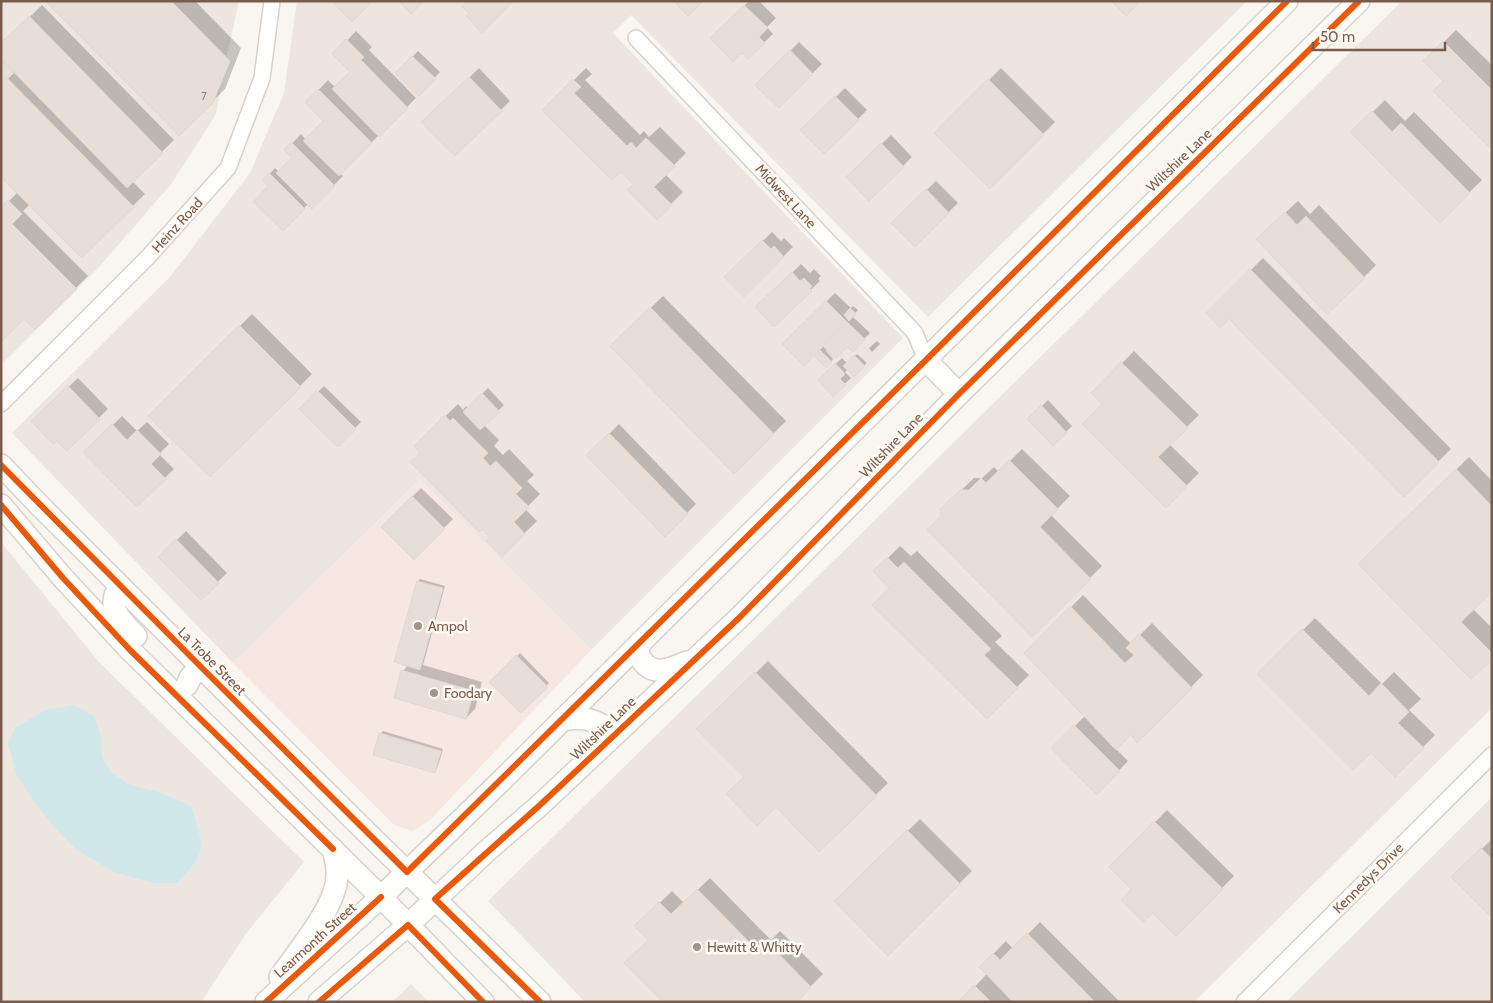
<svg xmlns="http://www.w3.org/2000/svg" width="1493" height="1003" viewBox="0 0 1493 1003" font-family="Cabin,sans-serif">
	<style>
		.commercial { fill: #f6e8e1 }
		.industrial { fill: #ede5e0 }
		.water { fill: #d0e8ea }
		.shadow { fill: #0003 }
		.building { fill: #e6ded7; stroke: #e2d8d2 }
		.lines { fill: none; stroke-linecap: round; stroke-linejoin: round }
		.minor-casing { stroke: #d7d1cb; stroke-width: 18 }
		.secondary-casing { stroke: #d9d2cb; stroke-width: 24 }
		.minor { stroke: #fefefd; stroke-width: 15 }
		.secondary { stroke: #fefefd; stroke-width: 21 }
		.cycleway-casing { stroke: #fffaf3; stroke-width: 9 }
		.cycleway { stroke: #e8590c; stroke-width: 6 }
		.poi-dot { fill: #a69286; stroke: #fffaf3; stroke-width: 2 }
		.labels { text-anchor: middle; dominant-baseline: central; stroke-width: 5; stroke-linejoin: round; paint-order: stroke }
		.number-label { font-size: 11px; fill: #977e72 }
		.street-label { font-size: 14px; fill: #7a5c4d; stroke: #fffaf3 }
		.poi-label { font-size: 14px; fill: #7a5c4d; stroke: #fffaf3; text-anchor: start }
	</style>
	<rect width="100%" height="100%" fill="#f9f5f0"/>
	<polygon class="commercial" points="420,479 591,650 429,821 412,831 394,825 233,663"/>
	<g class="industrial">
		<polygon points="1,1 239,1 227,55 216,114 172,183 99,267 1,365"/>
		<polygon points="297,1 1247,1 928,317 631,15 613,33 903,338 591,650 420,479 233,663 12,433 170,277 250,173 284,93"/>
		<polygon points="1402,1 1492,1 1492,708 1194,1002 585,1002 488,901"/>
		<polygon points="1,542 99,662 304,862 245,935 201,1002 1,1002"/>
		<polygon points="1492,797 1492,1002 1286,1002"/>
		<polygon points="411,984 429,1002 392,1002 406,989"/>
	</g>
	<path class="water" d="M74 705 94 716 101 737 102 757 111 772 128 784 161 793 191 806C194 816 204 841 200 852 196 864 185 874 177 883H152L114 872 77 850 54 827 34 801 17 776 8 744 15 728 45 710Z"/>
	<g class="shadow">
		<polygon points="47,1 195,1 241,48 225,89 179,134"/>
		<polygon points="749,1 759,1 776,18 767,27 773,34 748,58 742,52 711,38"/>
		<polygon points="42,5 174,140 132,181 145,194 82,256 30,204 23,211 88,276 35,328 1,209 18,192 1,85 14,73 1,61 3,59 1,45"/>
		<polygon points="1456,30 1492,65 1492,148 1445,81 1425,61"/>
		<polygon points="356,31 372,47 369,50 416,98 340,174 343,176 312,207 308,204 283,229 270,186 264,180 275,168 279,172 294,158 286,150 301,134 306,140 325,121 307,102 328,80 335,87 351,72 334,54"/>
		<polygon points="799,42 822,64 779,106 757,85"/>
		<polygon points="418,51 440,72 419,95 397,73"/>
		<polygon points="479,68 510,101 455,155 423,122"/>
		<polygon points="586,68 592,74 585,80 640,135 644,131 649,137 660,127 686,153 665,174 683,192 657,218 634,184 621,170 544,110"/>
		<polygon points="1001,68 1055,122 990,187 936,133"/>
		<polygon points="845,88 867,110 824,153 802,130"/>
		<polygon points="1385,100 1405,121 1414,112 1482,180 1440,221 1352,132"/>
		<polygon points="891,135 912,157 903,166 847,177"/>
		<polygon points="936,181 958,203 915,245 893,223"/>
		<polygon points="1298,201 1310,214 1319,205 1376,265 1364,277 1270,227"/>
		<polygon points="772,232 781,241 784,238 793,247 744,295 726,277"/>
		<polygon points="1263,258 1451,449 1404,495 1229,318 1208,313"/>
		<polygon points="801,264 810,273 814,269 821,276 818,279 820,281 774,325 757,307"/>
		<polygon points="835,293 851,308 853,306 858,310 852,316 870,333 853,350 847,345 828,349 826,351 833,359 826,366 814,354 784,344"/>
		<polygon points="663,296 786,421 734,472 611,346"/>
		<polygon points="252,314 312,374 210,476 150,416"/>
		<polygon points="877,341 880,344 872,352 869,348"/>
		<polygon points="1134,351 1199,415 1169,444 1199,473 1166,506 1104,404 1093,393"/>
		<polygon points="857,354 867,363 854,375 848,369 845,372 851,378 833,395 819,380 842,358 847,363"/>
		<polygon points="78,378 108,409 67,449 57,439 33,421"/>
		<polygon points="324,386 361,422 338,445 301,409"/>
		<polygon points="488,388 504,405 484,425 499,440 494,446 503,455 509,449 534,475 527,481 540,494 525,509 537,521 502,555 492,537 415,446 458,404 463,410 466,406 468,408"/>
		<polygon points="1048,400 1072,426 1053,445 1029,419"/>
		<polygon points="122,416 137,431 147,422 169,444 159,454 174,469 137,505 85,452"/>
		<polygon points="619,424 696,504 665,535 588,455"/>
		<polygon points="1022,449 1070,496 1051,515 1102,566 1032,635 942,517 941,510 974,478 982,478 994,467 999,472"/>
		<polygon points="1469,457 1492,481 1492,590 1473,609 1492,628 1492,658 1360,564"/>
		<polygon points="421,488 453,519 414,558 382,527"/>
		<polygon points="186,531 227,573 201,598 160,557"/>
		<polygon points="900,546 911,556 917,551 1002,636 995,642 1029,675 987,717 891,588 875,571"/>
		<polygon points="420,579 445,586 423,665 482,682 475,709 466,718 403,671 408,665 418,581"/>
		<polygon points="1083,595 1131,644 1152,623 1203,675 1138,741 1131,733 1116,749 1128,761 1097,793 1052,748 1085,716 1026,653"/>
		<polygon points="1315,618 1382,684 1394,672 1421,699 1409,710 1435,735 1395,775 1371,751 1259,674"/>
		<polygon points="520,653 549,683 521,712 491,682"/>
		<polygon points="768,661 888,783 819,850 776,805 745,777 698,729"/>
		<polygon points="383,731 443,749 437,769 435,771 380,734"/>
		<polygon points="1167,810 1234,876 1176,934 1111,867"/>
		<polygon points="920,819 972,871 888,954 836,901"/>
		<polygon points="1492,839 1492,916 1453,877"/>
		<polygon points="710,878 771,940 780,931 823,974 795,1002 636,926 672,891 684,903"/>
		<polygon points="1040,922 1120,1002 960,1002 987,974 992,955 1006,941 1013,949"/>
	</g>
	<g class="building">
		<polygon points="45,1 171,1 230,61 213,103 179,136"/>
		<polygon points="331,1 372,1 352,22"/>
		<polygon points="399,1 424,1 411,14"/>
		<polygon points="465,1 514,1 482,33 466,16 469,13 462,7 466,3"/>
		<polygon points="674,1 703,1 688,16"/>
		<polygon points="1111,1 1141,1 1126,16"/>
		<polygon points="744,5 768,28 759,37 765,43 748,59 742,53 733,62 710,38"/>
		<polygon points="29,16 163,153 127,188 1,59 1,43"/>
		<polygon points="346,39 364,57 361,60 408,108 379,137 332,89 350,72 332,54"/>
		<polygon points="1443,41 1492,90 1492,150 1433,91 1443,81 1423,61"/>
		<polygon points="790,50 813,74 779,108 755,85"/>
		<polygon points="412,56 436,79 419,96 395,73"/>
		<polygon points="1,60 14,71 1,84"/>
		<polygon points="469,77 502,111 455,156 421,122"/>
		<polygon points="7,78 134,207 82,258 1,177 1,84"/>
		<polygon points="573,79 581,87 574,93 627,146 631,142 636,148 646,138 675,166 654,187 672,205 657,220 627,190 633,184 621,172 612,180 542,110"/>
		<polygon points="988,79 1044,135 990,189 934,133"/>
		<polygon points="318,89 372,143 339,176 303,141 323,121 305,102"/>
		<polygon points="835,96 859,120 824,154 800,130"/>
		<polygon points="1372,111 1392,132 1401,123 1470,193 1440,223 1350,132"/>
		<polygon points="291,142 335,186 312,209 276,173 292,158 284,150"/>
		<polygon points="881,143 904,167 869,201 846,177"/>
		<polygon points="269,173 305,209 283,231 253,202 268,186 262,180"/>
		<polygon points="926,189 949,213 915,247 891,223"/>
		<polygon points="8,200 22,214 12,224 77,289 35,330 24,319 1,342 1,207"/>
		<polygon points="1285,212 1297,225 1306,216 1365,278 1327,314 1256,239"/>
		<polygon points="762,240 771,249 774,246 784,257 744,297 724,277"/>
		<polygon points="1250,269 1439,462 1404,497 1229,319 1220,328 1206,313"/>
		<polygon points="792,272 800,281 804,278 812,286 810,289 812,291 774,327 755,307"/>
		<polygon points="826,301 847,322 804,366 782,344"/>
		<polygon points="650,307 774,434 734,474 610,346"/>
		<polygon points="850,308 856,314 849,321 844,315"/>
		<polygon points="847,322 865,339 853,352 847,347 835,359 823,346"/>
		<polygon points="239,325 301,387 210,477 148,416"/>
		<polygon points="820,350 832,362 826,368 814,356"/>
		<polygon points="854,355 865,366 854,377 843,366"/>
		<polygon points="1121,362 1188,428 1158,457 1187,486 1166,508 1082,424 1102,404 1091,393"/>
		<polygon points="835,363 845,374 840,379 846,385 833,397 818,380"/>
		<polygon points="68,386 100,419 67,451 57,441 53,444 31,421"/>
		<polygon points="317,390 356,429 338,447 299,409"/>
		<polygon points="482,393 500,412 480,430 463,412"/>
		<polygon points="1041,405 1067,433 1053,446 1027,419"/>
		<polygon points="445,415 450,421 453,418 488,453 483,458 490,466 496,461 522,488 516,494 529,507 514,522 525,534 502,557 486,541 490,537 482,529 479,532 410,462 420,453 414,446"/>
		<polygon points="112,424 127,440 137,430 161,454 151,464 166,479 137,507 83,452"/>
		<polygon points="609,433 688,514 665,537 586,455"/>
		<polygon points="1009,460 1058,509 1040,527 1091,579 1032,637 927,530 940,517 940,509 960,490 969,490 981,478 986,483"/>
		<polygon points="1456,469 1492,506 1492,592 1461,622 1492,653 1492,660 1471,679 1358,564"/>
		<polygon points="412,496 445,529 414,560 381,527"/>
		<polygon points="176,539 219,583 201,600 158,557"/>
		<polygon points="887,557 898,568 904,562 991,649 984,655 1018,688 987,719 872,605 889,588 873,571"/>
		<polygon points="417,581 443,588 420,670 394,662"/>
		<polygon points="1070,606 1125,663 1134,655 1126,648 1139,634 1192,688 1137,743 1131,735 1116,750 1024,653"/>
		<polygon points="1302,629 1369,696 1381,683 1409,712 1398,723 1424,748 1395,777 1371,753 1353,770 1257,674"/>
		<polygon points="516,655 548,687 521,713 489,682"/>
		<polygon points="401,670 474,691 466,719 394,698"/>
		<polygon points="755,672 877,796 819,852 776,807 757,826 726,794 744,777 696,729"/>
		<polygon points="1074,725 1120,771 1097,795 1051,748"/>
		<polygon points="379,733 441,751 435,773 373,755"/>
		<polygon points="1154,821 1223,889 1176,936 1153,913 1143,922 1121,900 1131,889 1109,867"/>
		<polygon points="907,830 960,884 888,956 834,901"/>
		<polygon points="1481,848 1492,859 1492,918 1451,877"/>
		<polygon points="697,889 758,951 767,942 811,987 797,1002 663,1002 624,963 648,940 634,926 659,902 671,914"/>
		<polygon points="1027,933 1095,1002 1013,1002 979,967 993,953 1000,960"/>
		<polygon points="974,985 991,1002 958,1002"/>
	</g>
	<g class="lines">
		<g class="minor-casing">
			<g id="minor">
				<polyline points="636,38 915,333 926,360"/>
				<polyline points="1,404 147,258 228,168 262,78 272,1"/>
				<polyline points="1244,1002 1492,755"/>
			</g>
		</g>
		<g class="secondary-casing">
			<g id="secondary">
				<polyline points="926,360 959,394"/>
				<polyline points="1,465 38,504 357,823 540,1002"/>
				<polyline points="1,505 63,578 130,650 381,897 483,1002"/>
				<path d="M120 586C105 607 121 621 136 636"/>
				<path d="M640 643C637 651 638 656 643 662 655 677 672 668 687 662"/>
				<polyline points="187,685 190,678 200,666"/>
				<path d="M562 720C587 716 595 720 616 733"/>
				<path d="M280 977C298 951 336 907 337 876 338 867 335 858 333 849"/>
				<polyline points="266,1002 381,897 496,786 1287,1"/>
				<polyline points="319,1002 408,925 488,850 540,805 740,617 959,394 1359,1"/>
			</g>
		</g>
		<use href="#minor" class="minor"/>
		<use href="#secondary" class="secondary"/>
		<g class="cycleway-casing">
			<g id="cycleway">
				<polyline points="1,465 200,666 407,872 926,360 1287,1"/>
				<polyline points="1,505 63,578 130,650 333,849"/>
				<polyline points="266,1002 381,897"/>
				<polyline points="319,1002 408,925 483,1002"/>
				<polyline points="540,1002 435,899 540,805 740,617 959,394 1359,1"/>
			</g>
		</g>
		<use href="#cycleway" class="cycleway"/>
	</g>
	<g class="poi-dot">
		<circle cx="418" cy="626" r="5"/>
		<circle cx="434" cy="693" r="5"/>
		<circle cx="697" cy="947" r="5"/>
	</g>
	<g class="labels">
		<g class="number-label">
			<text x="204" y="96">7</text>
		</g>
		<g class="street-label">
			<text transform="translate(1179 160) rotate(-44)">Wiltshire Lane</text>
			<text transform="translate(786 196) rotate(47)">Midwest Lane</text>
			<text transform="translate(177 225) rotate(-48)">Heinz Road</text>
			<text transform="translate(891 445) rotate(-46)">Wiltshire Lane</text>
			<text transform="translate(212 661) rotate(45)">La Trobe Street</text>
			<text transform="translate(603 728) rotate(-44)">Wiltshire Lane</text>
			<text transform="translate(1368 878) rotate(-45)">Kennedys Drive</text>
			<text transform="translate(315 940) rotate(-42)">Learmonth Street</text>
		</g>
		<g class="poi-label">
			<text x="428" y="626">Ampol</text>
			<text x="444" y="693">Foodary</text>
			<text x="707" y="947">Hewitt &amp; Whitty</text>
		</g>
	</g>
	<rect width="1493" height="1003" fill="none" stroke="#7a5c4d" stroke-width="5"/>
	<path d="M1313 42v8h132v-8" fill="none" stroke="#7a5c4d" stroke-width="2.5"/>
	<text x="1320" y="42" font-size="15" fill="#7a5c4d" stroke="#fffaf3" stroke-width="4" paint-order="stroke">50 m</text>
</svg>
